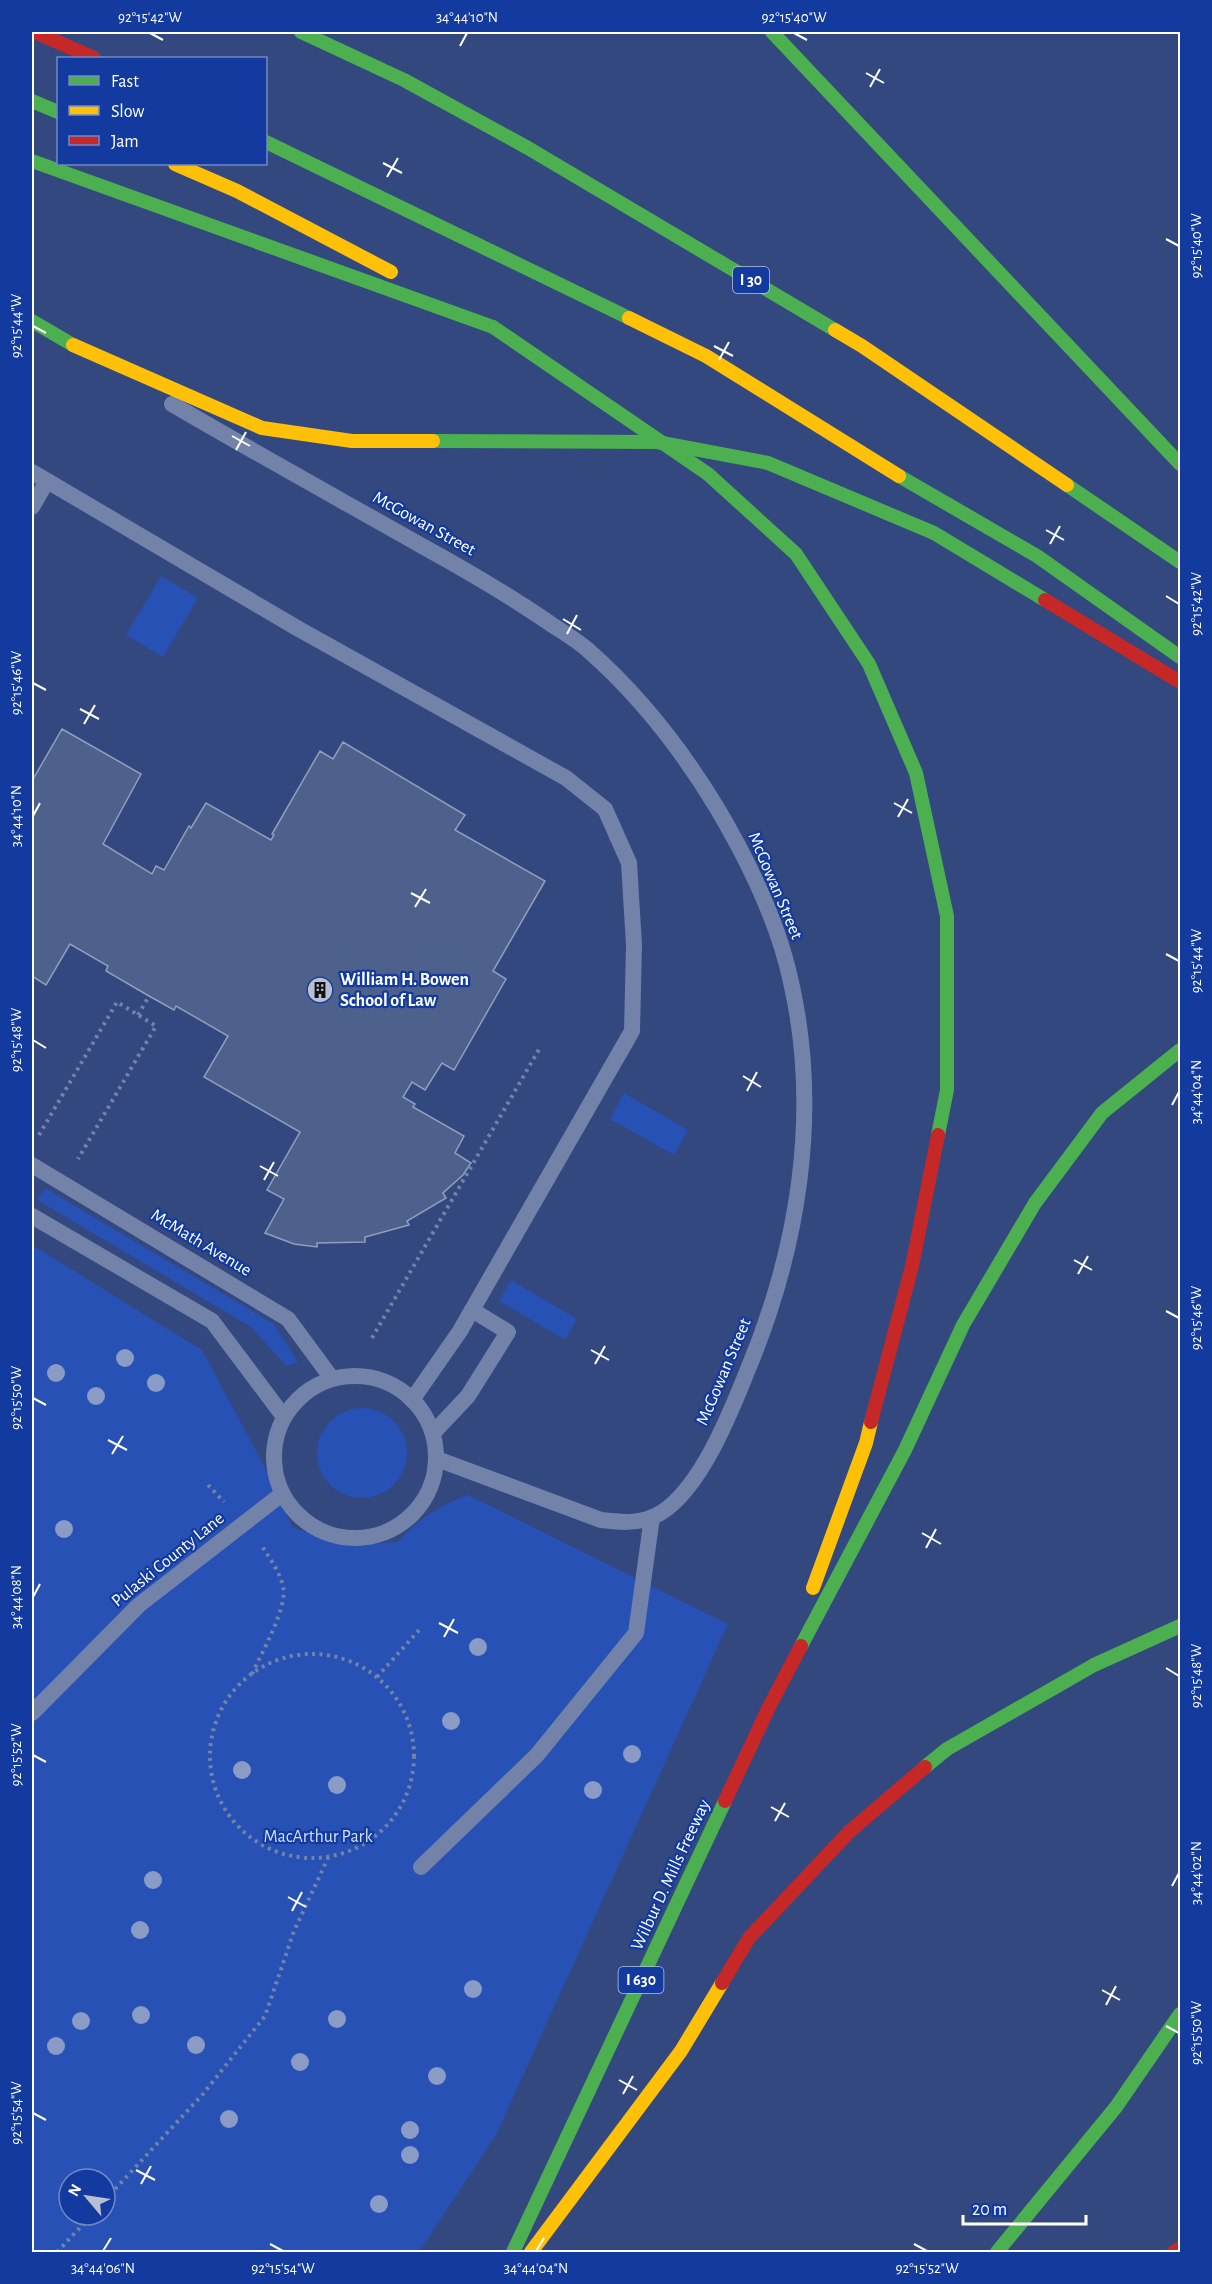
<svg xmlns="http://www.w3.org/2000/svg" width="1212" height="2284" viewBox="0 0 1212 2284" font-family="'Alegreya Sans',sans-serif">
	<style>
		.green { fill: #2751b5; fill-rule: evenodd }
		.building { fill: #4e608c; stroke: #929ebd; stroke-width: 1.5 }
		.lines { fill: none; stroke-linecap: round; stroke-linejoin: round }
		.path { stroke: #7282a8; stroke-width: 4; stroke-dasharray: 3 4.5; stroke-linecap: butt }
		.lane { stroke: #7282a8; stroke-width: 16 }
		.fast { stroke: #4caf50; stroke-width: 14 }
		.slow { stroke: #ffc107; stroke-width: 14 }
		.jam { stroke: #c62828; stroke-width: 14 }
		.fast-bridge { stroke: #4caf50; stroke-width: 14 }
		.tree { fill: #8a9bc5 }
		.ticks { fill: none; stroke: #fff; stroke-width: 2 }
		.labels { text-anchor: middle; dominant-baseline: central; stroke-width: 4.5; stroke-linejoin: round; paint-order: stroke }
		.shield { fill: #123a9f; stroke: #b8c4e2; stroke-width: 1.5 }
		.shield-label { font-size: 16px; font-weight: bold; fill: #fff }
		.street-label { font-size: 18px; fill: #fff; stroke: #123a9f }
		.poi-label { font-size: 18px; font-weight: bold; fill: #fff; stroke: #123a9f; text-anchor: start }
		.park-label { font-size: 18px; fill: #d2dffe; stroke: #123a9f }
		.neatline { fill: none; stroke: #fff; stroke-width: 2 }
		.ticks-label { font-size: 15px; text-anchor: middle; fill: #fff }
	</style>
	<rect width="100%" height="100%" fill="#32487f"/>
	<g class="green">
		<polygon points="161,576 198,598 163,657 126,635"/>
		<polygon points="624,1093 688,1130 674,1155 610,1119"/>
		<polygon points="45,1188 274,1324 298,1362 286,1366 251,1327 37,1200"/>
		<path d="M32 1245 202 1350 261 1460 293 1528 352 1545 398 1542C419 1518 438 1506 468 1495L728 1624 496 2135 419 2252H32ZM69 2179H105V2215H69Z"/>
		<polygon points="511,1280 577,1319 565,1340 499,1301"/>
		<circle cx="362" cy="1453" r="45"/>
	</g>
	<polygon class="building" points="62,729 141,774 103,844 152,874 156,866 164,870 189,826 191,828 206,803 271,840 274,835 272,834 320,751 333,759 343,742 465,815 455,830 545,881 493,971 506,979 454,1070 442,1063 425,1090 412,1082 403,1097 415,1104 413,1107 464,1136 455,1153 471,1163 463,1175 443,1193 446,1198 407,1221 409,1225 365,1237 365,1242 317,1243 317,1247 294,1244 265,1233 284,1199 267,1190 300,1132 204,1077 228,1036 176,1006 174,1010 149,996 106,971 108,966 70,944 46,985 32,976 32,781"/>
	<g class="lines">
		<g class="path">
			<polyline points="138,1015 149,996"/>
			<polyline points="39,1135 117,1002 156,1026 78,1159"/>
			<polyline points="372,1338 541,1046"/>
			<polyline points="208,1485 224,1502"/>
			<circle cx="312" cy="1756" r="102"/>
			<path d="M252 1674C261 1654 288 1607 283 1587 280 1572 270 1559 262 1546"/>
			<polyline points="377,1677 421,1628"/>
			<polyline points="105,2200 203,2094 265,2016 294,1931 328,1858"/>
			<polyline points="57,2252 92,2215"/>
		</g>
		<g class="lane">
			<path d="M172 404C254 452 339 499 422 546 464 569 505 593 545 620 559 630 576 639 589 651 640 696 682 750 717 808 749 862 778 921 791 982 821 1114 798 1251 746 1374 729 1416 697 1498 653 1517 636 1524 618 1522 601 1520L437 1459"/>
			<polyline points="32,472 297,628 566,778 605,809 629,863 634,945 632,1031 460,1331 412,1400"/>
			<polyline points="32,507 47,481"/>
			<polyline points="32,1165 288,1319 330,1376"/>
			<polyline points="32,1216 212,1321 284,1417"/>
			<circle cx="355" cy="1457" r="81"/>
			<polyline points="434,1432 468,1396 508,1332 472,1310"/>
			<polyline points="32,1713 139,1605 282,1494"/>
			<polyline points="421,1867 537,1755 636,1633 652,1517"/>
		</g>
		<g class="fast">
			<polyline points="301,32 404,80 528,148 835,330"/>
			<polyline points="772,32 1180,464"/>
			<polyline points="32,101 58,112"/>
			<polyline points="266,142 629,318"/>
			<polyline points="32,161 493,327"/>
			<polyline points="32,321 73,345"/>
			<polyline points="433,441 657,442 768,463 934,533 1045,600"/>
			<polyline points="708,474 796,554 869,664 916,773 947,916 947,1090 938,1135"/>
			<polyline points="899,476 1037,556 1180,657"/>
			<polyline points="1067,485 1180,562"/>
			<polyline points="801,1646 905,1450 963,1325 1035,1203 1102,1113 1180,1050"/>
			<polyline points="925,1767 947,1749 1094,1665 1180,1626"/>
			<polyline points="513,2252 725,1801"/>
			<polyline points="997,2252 1116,2107 1180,2014"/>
		</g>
		<g class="slow">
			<polyline points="175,164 237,191 391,272"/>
			<polyline points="629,318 706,356 899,476"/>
			<polyline points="835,330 862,346 1067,485"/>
			<polyline points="73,345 262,428 352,441 433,441"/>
			<polyline points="813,1588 866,1443 871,1422"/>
			<polyline points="531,2252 681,2051 722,1983"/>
		</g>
		<g class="jam">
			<polyline points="35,32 94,58"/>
			<polyline points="1045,600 1180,682"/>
			<polyline points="871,1422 912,1266 938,1135"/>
			<polyline points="725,1801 769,1707 801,1646"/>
			<polyline points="722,1983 749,1938 849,1832 925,1767"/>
			<polyline points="1174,2252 1180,2248"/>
		</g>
		<polyline class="fast-bridge" points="493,327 708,474"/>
	</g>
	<g class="tree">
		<circle cx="125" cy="1358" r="9"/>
		<circle cx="56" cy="1373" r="9"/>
		<circle cx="156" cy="1383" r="9"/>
		<circle cx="96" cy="1396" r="9"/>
		<circle cx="64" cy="1529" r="9"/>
		<circle cx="478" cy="1647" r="9"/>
		<circle cx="451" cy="1721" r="9"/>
		<circle cx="632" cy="1754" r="9"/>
		<circle cx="242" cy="1770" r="9"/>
		<circle cx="337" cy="1785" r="9"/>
		<circle cx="593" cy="1790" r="9"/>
		<circle cx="153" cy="1880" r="9"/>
		<circle cx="140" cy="1930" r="9"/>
		<circle cx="473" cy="1989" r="9"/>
		<circle cx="141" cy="2015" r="9"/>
		<circle cx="337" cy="2019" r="9"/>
		<circle cx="81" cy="2021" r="9"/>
		<circle cx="196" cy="2045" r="9"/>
		<circle cx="56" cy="2046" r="9"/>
		<circle cx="300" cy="2062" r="9"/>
		<circle cx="437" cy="2076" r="9"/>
		<circle cx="229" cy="2119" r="9"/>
		<circle cx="410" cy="2130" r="9"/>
		<circle cx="410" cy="2155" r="9"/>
		<circle cx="379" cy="2204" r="9"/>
	</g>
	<path class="ticks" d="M150 33 163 40M794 33 807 40M460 46 467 33M866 73 884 83M870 87 880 69M383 163 402 173M387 177 398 158M1166 239 1179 246M33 326 46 333M714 346 733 356M719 360 729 342M232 436 250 446M236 450 246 432M1046 530 1064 540M1050 544 1060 526M1166 596 1179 604M563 619 581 630M567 634 577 615M33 683 46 690M80 709 99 719M84 724 95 705M894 803 912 813M33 816 40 803M898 817 908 799M411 893 430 903M415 907 426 889M1166 954 1179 961M33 1040 46 1048M743 1076 761 1087M747 1091 757 1072M1172 1105 1179 1092M260 1166 278 1176M264 1180 274 1162M1074 1260 1092 1270M1078 1274 1088 1256M1166 1311 1179 1318M591 1350 609 1360M595 1364 605 1346M33 1398 46 1405M108 1440 127 1450M112 1454 123 1436M922 1533 941 1544M926 1548 936 1529M33 1597 40 1584M439 1623 458 1633M444 1637 454 1619M1166 1668 1179 1676M33 1755 46 1762M771 1807 789 1817M775 1821 785 1803M1172 1886 1179 1873M288 1897 306 1907M292 1911 302 1892M1102 1990 1120 2000M1106 2005 1116 1986M1166 2026 1179 2033M619 2080 637 2090M623 2094 633 2076M33 2113 46 2120M136 2170 155 2180M141 2184 151 2166M270 2244 283 2251M914 2244 927 2251M103 2251 111 2238M536 2251 544 2238"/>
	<defs>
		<g id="building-disc" transform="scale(1.35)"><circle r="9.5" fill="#b7bfd2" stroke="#123a9f"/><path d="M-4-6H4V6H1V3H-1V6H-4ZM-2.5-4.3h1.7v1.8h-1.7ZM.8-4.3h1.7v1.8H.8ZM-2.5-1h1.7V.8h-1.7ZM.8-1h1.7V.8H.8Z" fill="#111"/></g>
	</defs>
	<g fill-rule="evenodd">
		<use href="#building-disc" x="320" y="990"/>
	</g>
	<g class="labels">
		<g class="shield">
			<rect x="733" y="267" width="36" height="26" rx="4.5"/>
			<rect x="618.5" y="1967" width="45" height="26" rx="4.5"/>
		</g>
		<g class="shield-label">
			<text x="751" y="280">I 30</text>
			<text x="641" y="1980">I 630</text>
		</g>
		<g class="street-label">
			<text transform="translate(424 524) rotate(29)">McGowan Street</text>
			<text transform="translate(775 886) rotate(67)">McGowan Street</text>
			<text transform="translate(201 1243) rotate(31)">McMath Avenue</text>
			<text transform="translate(724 1372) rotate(-67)">McGowan Street</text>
			<text transform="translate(168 1560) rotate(-39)">Pulaski County Lane</text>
			<text transform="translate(671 1875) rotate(-65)">Wilbur D. Mills Freeway</text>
		</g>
		<g class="poi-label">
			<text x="340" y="980">William H. Bowen<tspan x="340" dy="21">School of Law</tspan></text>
		</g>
		<g class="park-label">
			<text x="318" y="1837">MacArthur Park</text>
		</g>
	</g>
	<rect width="1212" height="2284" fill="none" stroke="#123a9f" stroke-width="66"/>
	<rect x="57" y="57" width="210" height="108" fill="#123a9f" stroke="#7189c5" stroke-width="1.5"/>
	<rect x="69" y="76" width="30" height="9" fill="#4caf50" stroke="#7189c5" stroke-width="1.5"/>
	<text x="111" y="87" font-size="18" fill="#ffffff">Fast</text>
	<rect x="69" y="106" width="30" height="9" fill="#ffc107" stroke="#7189c5" stroke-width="1.5"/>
	<text x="111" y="117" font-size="18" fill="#ffffff">Slow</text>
	<rect x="69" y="136" width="30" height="9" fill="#c62828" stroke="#7189c5" stroke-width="1.5"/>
	<text x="111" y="147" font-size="18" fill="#ffffff">Jam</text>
	<g transform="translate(87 2197) rotate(299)"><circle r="28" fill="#123a9f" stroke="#7189c5" stroke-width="1.5"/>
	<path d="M0-4.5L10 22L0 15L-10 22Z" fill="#b7bfd2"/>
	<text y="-9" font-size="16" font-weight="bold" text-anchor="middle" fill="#ffffff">N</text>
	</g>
	<path d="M963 2215v9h123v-9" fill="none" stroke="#ffffff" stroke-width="3"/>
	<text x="972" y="2215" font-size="18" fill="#ffffff" stroke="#123a9f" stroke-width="4.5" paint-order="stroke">20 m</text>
	<rect x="33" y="33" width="1146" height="2218" class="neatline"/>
	<g class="ticks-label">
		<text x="150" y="22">92°15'42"W</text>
		<text x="467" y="22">34°44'10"N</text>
		<text x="794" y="22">92°15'40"W</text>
		<text transform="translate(1196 246) rotate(-90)" y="5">92°15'40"W</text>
		<text transform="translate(16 326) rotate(-90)" y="5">92°15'44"W</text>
		<text transform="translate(1196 604) rotate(-90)" y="5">92°15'42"W</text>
		<text transform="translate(16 683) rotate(-90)" y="5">92°15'46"W</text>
		<text transform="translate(16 816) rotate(-90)" y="5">34°44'10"N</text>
		<text transform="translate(1196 961) rotate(-90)" y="5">92°15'44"W</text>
		<text transform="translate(16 1040) rotate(-90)" y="5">92°15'48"W</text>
		<text transform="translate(1196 1092) rotate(-90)" y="5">34°44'04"N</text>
		<text transform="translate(1196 1318) rotate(-90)" y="5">92°15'46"W</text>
		<text transform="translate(16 1398) rotate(-90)" y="5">92°15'50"W</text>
		<text transform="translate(16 1597) rotate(-90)" y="5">34°44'08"N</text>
		<text transform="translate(1196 1676) rotate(-90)" y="5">92°15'48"W</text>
		<text transform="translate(16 1755) rotate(-90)" y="5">92°15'52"W</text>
		<text transform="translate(1196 1873) rotate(-90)" y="5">34°44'02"N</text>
		<text transform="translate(1196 2033) rotate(-90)" y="5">92°15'50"W</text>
		<text transform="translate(16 2113) rotate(-90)" y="5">92°15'54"W</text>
		<text x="103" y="2273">34°44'06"N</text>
		<text x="283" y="2273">92°15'54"W</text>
		<text x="536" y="2273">34°44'04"N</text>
		<text x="927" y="2273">92°15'52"W</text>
	</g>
</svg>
